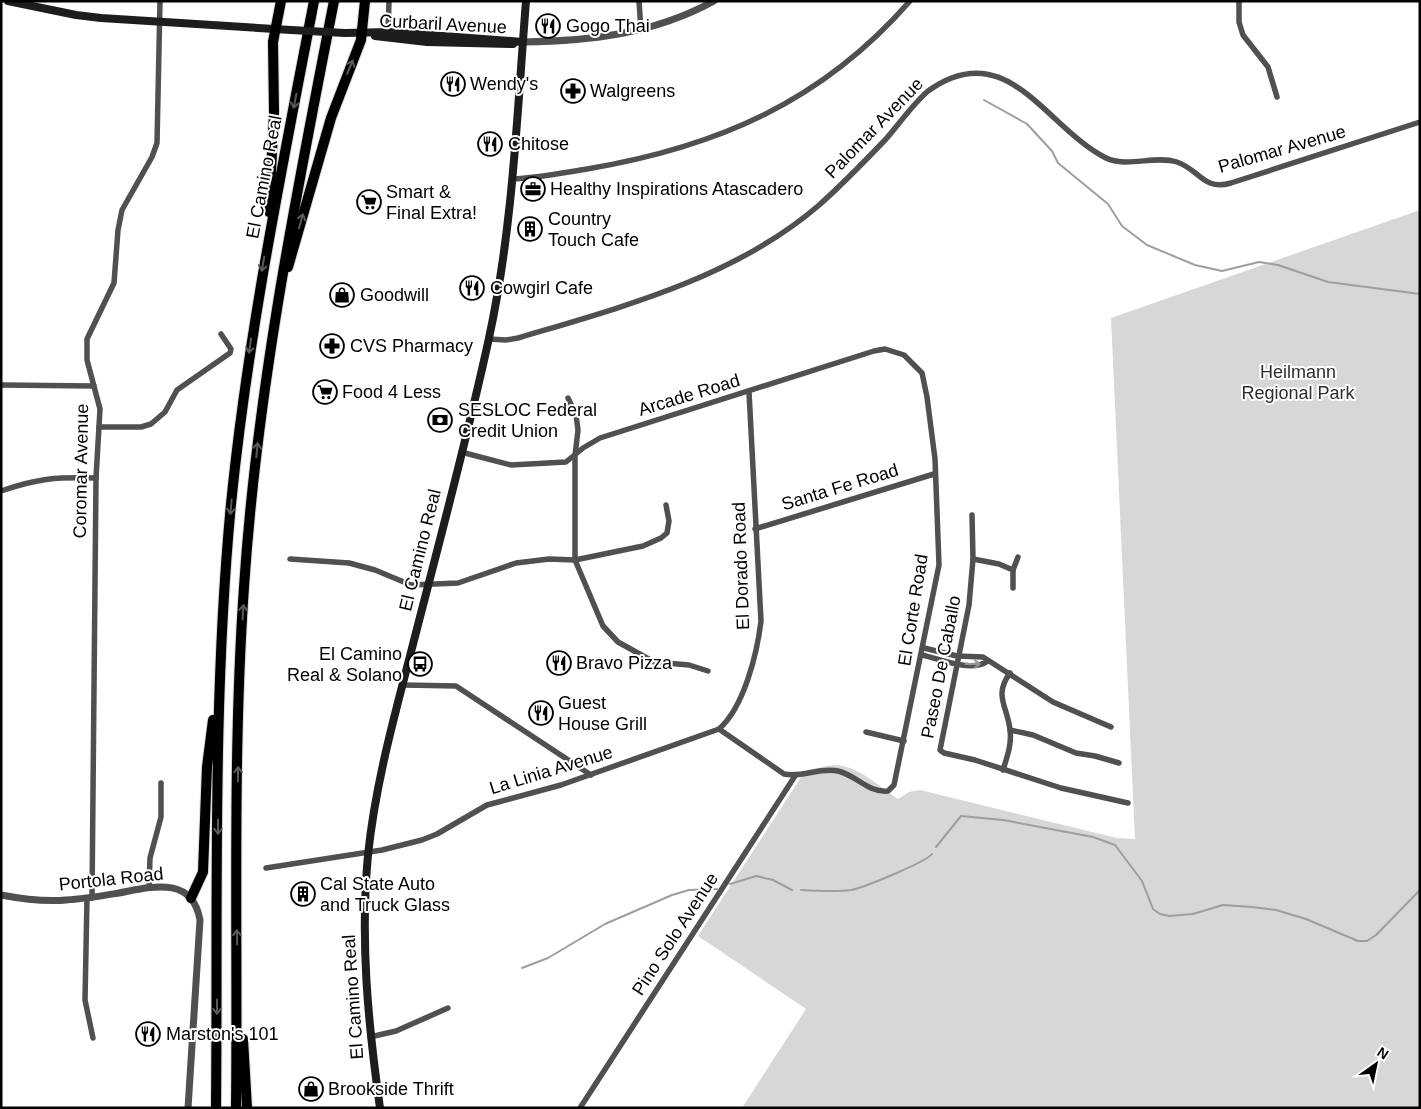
<svg xmlns="http://www.w3.org/2000/svg" width="1421" height="1109" viewBox="0 0 1421 1109" font-family="Arial,sans-serif">
	<style>
		.green { fill: #d7d7d7 }
		.lines { fill: none; stroke-linecap: round; stroke-linejoin: round }
		.stream { stroke: #9e9e9e; stroke-width: 2 }
		.motorway-casing { stroke: #dbdbdb; stroke-width: 12 }
		.minor { stroke: #505050; stroke-width: 5.5 }
		.tertiary { stroke: #505050; stroke-width: 7 }
		.secondary { stroke: #1d1d1d; stroke-width: 8 }
		.motorway { stroke: #000; stroke-width: 10 }
		.secondary-bridge { stroke: #1d1d1d; stroke-width: 8 }
		.oneway { stroke: #595959 }
		.oneway2 { stroke: #969696 }
		.labels { text-anchor: middle; dominant-baseline: central; stroke-width: 4; stroke-linejoin: round; paint-order: stroke }
		.street-label { font-size: 18px; fill: #000; stroke: #fff }
		.poi-label { font-size: 18px; fill: #000; stroke: #fff; text-anchor: start }
		.park-label { font-size: 18px; fill: #2e2e2e; stroke: #fff }
	</style>
	<rect width="100%" height="100%" fill="#fff"/>
	<path class="green" d="M1420 210V1108H742L806 1009 698 936 805 771C816 769 826 765 836 765 858 766 880 787 898 799L909 792 920 790 1117 838 1135 839 1111 318Z"/>
	<g class="lines">
		<g class="stream">
			<polyline points="984,100 1027,124 1052,151 1058,163 1108,204 1122,226 1147,245 1195,265 1222,271 1259,262 1278,265 1328,282 1420,294"/>
			<polyline points="936,847 961,816 1003,820 1093,837 1115,845 1142,881 1153,909 1160,914 1169,916 1193,914 1223,905 1252,907 1276,910 1306,919 1358,941 1367,941 1376,935 1420,890"/>
			<polyline points="730,884 756,876 773,880 792,890"/>
			<path d="M801 890C818 891 835 892 851 890 863 888 926 862 932 854"/>
			<polyline points="522,968 548,958 605,924 672,895 689,890 717,889"/>
		</g>
		<g class="motorway-casing">
			<g id="motorway">
				<polyline points="269,212 274,112 273,42 281,1"/>
				<polyline points="288,267 331,118 361,40 365,1"/>
				<polyline points="191,898 203,872 207,767 213,720"/>
				<polyline points="243,1039 247,1108"/>
				<path d="M216 1108C218 907 212 704 231 504 248 334 282 168 314 1"/>
				<path d="M236 1108C238 935 232 760 244 587 257 389 296 196 334 1"/>
			</g>
		</g>
		<g class="minor">
			<polyline points="639,1 641,31"/>
			<polyline points="1239,1 1239,22 1243,35 1268,67 1277,97"/>
			<polyline points="388,34 389,1"/>
			<path d="M512 179C537 178 562 173 587 169 717 147 822 102 910 1"/>
			<path d="M489 339 506 340 518 338C622 307 734 278 818 206 842 185 864 162 886 139 900 123 912 105 928 91 1007 34 1046 128 1106 158 1127 168 1155 155 1177 162 1200 170 1203 191 1231 183L1420 122"/>
			<polyline points="1,385 94,386"/>
			<polyline points="568,398 576,415 578,430 575,456 575,560 603,626 618,642 654,662 689,665 708,671"/>
			<polyline points="99,427 141,427 151,424 165,412 177,390 230,353 231,349 221,334"/>
			<path d="M1 491C39 478 56 477 96 478"/>
			<polyline points="972,515 973,559 969,605 940,750 944,753 975,760 1061,788 1128,803"/>
			<polyline points="755,529 934,474"/>
			<polyline points="290,559 349,563 375,570 411,585 458,583 516,563 549,559 575,560 643,546 661,538 667,533 669,521 666,505"/>
			<polyline points="973,559 999,564 1013,570"/>
			<polyline points="1013,588 1013,570 1018,557"/>
			<polyline points="924,648 957,656 983,657 1053,702 1111,727"/>
			<path d="M922 655C940 659 971 673 988 661"/>
			<polyline points="403,685 456,686 591,775"/>
			<path d="M719 729C744 707 757 654 761 621L749 392"/>
			<polyline points="1010,730 1033,735 1076,753 1095,756 1119,763"/>
			<polyline points="866,732 904,741"/>
			<path d="M1003 770C1007 757 1012 744 1010 730 1008 707 993 696 1010 673"/>
			<path d="M266 868 382 850 422 840 437 834 487 805 561 785 719 729 784 774C802 778 820 767 838 771 856 775 868 793 888 791L894 785 939 565 935 459 927 397 922 373 904 355 885 349 874 351 600 438 583 448 566 462 511 465 461 452"/>
			<polyline points="149,887 150,858 161,817 161,783"/>
			<polyline points="87,898 85,1000 93,1038"/>
			<polyline points="92,898 96,478 100,409 87,360 87,339 114,283 118,230 122,210 152,157 157,143 160,1"/>
			<polyline points="370,1037 396,1031 448,1008"/>
			<polyline points="580,1108 795,776"/>
		</g>
		<g class="tertiary">
			<path d="M523 42C590 41 654 34 714 1"/>
			<path d="M1 895C22 899 45 902 66 900 84 899 101 896 119 893 151 887 192 875 200 920L188 1108"/>
		</g>
		<g class="secondary">
			<polyline points="8,1 76,15 101,18 291,30"/>
			<polyline points="345,33 389,32 523,42"/>
			<polyline points="375,36 427,42 513,44"/>
			<path d="M380 1108C368 1023 360 940 368 855 375 787 393 721 410 656 437 550 466 444 489 338 513 227 517 114 526 1"/>
		</g>
		<use href="#motorway" class="motorway"/>
		<polyline class="secondary-bridge" points="291,30 345,33"/>
	</g>
	<defs><path id="oneway-shaft" d="M-6 0H5M1.5-3L5.5 0L1.5 3" fill="none" stroke-width="1.6" stroke-linecap="round" stroke-linejoin="round" transform="scale(1.25)"/></defs>
	<g class="oneway">
		<use href="#oneway-shaft" transform="translate(350 67) rotate(-67)"/>
		<use href="#oneway-shaft" transform="translate(295 101) rotate(101)"/>
		<use href="#oneway-shaft" transform="translate(301 221) rotate(-74)"/>
		<use href="#oneway-shaft" transform="translate(263 264) rotate(100)"/>
		<use href="#oneway-shaft" transform="translate(250 346) rotate(98)"/>
		<use href="#oneway-shaft" transform="translate(257 450) rotate(-84)"/>
		<use href="#oneway-shaft" transform="translate(231 507) rotate(95)"/>
		<use href="#oneway-shaft" transform="translate(243 612) rotate(-87)"/>
		<use href="#oneway-shaft" transform="translate(238 774) rotate(-89)"/>
		<use href="#oneway-shaft" transform="translate(218 827) rotate(90)"/>
		<use href="#oneway-shaft" transform="translate(237 937) rotate(-91)"/>
		<use href="#oneway-shaft" transform="translate(217 1007) rotate(90)"/>
	</g>
	<use class="oneway2" href="#oneway-shaft" transform="translate(973 664)"/>
	<defs>
		<g id="restaurant-ring" transform="scale(1.25)"><circle r="9.5" fill="#fff" stroke="#000" stroke-width="1.5"/><path d="M-5-6h1v4h1v-4h1v4h1v-4h1v5L-1.5 .5V6h-2V.5L-5-1ZM5-6V6H3V1.5H1.5Q1.5-4 5-6Z" fill="#000"/></g>
		<g id="pharmacy-ring" transform="scale(1.25)"><circle r="9.5" fill="#fff" stroke="#000" stroke-width="1.5"/><path d="M-2-6h4v4h4v4h-4v4h-4v-4h-4v-4h4Z" fill="#000"/></g>
		<g id="office-ring" transform="scale(1.25)"><circle r="9.5" fill="#fff" stroke="#000" stroke-width="1.5"/><path d="M-6-3h4V-5.5h4V-3h4V5H-6ZM-1-4.5V-3h2v-1.5ZM-6 0V1H6V0Z" fill="#000"/></g>
		<g id="supermarket-ring" transform="scale(1.25)"><circle r="9.5" fill="#fff" stroke="#000" stroke-width="1.5"/><path d="M-6-5.5h2.5l.6 2H6L4.5 2H-2.5L-4.4-4H-6ZM-1.5 3.2a1.3 1.3 0 1 0 .1 0ZM3 3.2a1.3 1.3 0 1 0 .1 0Z" fill="#000"/></g>
		<g id="building-ring" transform="scale(1.25)"><circle r="9.5" fill="#fff" stroke="#000" stroke-width="1.5"/><path d="M-4-6H4V6H1V3H-1V6H-4ZM-2.5-4.3h1.7v1.8h-1.7ZM.8-4.3h1.7v1.8H.8ZM-2.5-1h1.7V.8h-1.7ZM.8-1h1.7V.8H.8Z" fill="#000"/></g>
		<g id="shop-ring" transform="scale(1.25)"><circle r="9.5" fill="#fff" stroke="#000" stroke-width="1.5"/><path d="M-5-2.5h2.3a2.7 3.5 0 0 1 5.4 0H5L5.5 6h-11ZM-1.5-2.5h3a1.5 2.3 0 0 0-3 0Z" fill="#000"/></g>
		<g id="bank-ring" transform="scale(1.25)"><circle r="9.5" fill="#fff" stroke="#000" stroke-width="1.5"/><path d="M-6-4H6V4H-6ZM0-2.3a2.3 2.3 0 1 0 0 4.6a2.3 2.3 0 1 0 0-4.6Z" fill="#000"/></g>
		<g id="bus-ring" transform="scale(1.25)"><circle r="9.5" fill="#fff" stroke="#000" stroke-width="1.5"/><path d="M-5-6H5V4H4V6H2V4H-2V6H-4V4H-5ZM-3.5-4V0h7V-4ZM-3.5 1.2v1.5H-2V1.2ZM2 1.2v1.5H3.5V1.2Z" fill="#000"/></g>
	</defs>
	<g fill-rule="evenodd">
		<use href="#restaurant-ring" x="548" y="26"/>
		<use href="#restaurant-ring" x="453" y="84"/>
		<use href="#pharmacy-ring" x="573" y="91"/>
		<use href="#restaurant-ring" x="490" y="144"/>
		<use href="#office-ring" x="533" y="189"/>
		<use href="#supermarket-ring" x="369" y="202"/>
		<use href="#building-ring" x="530" y="229"/>
		<use href="#restaurant-ring" x="472" y="288"/>
		<use href="#shop-ring" x="342" y="295"/>
		<use href="#pharmacy-ring" x="332" y="346"/>
		<use href="#supermarket-ring" x="325" y="392"/>
		<use href="#bank-ring" x="440" y="420"/>
		<use href="#restaurant-ring" x="559" y="663"/>
		<use href="#bus-ring" x="420" y="664"/>
		<use href="#restaurant-ring" x="541" y="713"/>
		<use href="#building-ring" x="303" y="894"/>
		<use href="#restaurant-ring" x="148" y="1034"/>
		<use href="#shop-ring" x="311" y="1089"/>
	</g>
	<g class="labels">
		<g class="street-label">
			<text transform="translate(443 24) rotate(3)">Curbaril Avenue</text>
			<text transform="translate(874 128) rotate(-46)">Palomar Avenue</text>
			<text transform="translate(1282 149) rotate(-16)">Palomar Avenue</text>
			<text transform="translate(264 177) rotate(-79)">El Camino Real</text>
			<text transform="translate(689 395) rotate(-17)">Arcade Road</text>
			<text transform="translate(81 471) rotate(-89)">Coromar Avenue</text>
			<text transform="translate(840 487) rotate(-17)">Santa Fe Road</text>
			<text transform="translate(420 550) rotate(-76)">El Camino Real</text>
			<text transform="translate(741 566) rotate(-92)">El Dorado Road</text>
			<text transform="translate(913 610) rotate(-81)">El Corte Road</text>
			<text transform="translate(941 667) rotate(-79)">Paseo De Caballo</text>
			<text transform="translate(551 770) rotate(-17)">La Linia Avenue</text>
			<text transform="translate(111 879) rotate(-6)">Portola Road</text>
			<text transform="translate(675 934) rotate(-57)">Pino Solo Avenue</text>
			<text transform="translate(353 997) rotate(-94)">El Camino Real</text>
		</g>
		<g class="poi-label">
			<text x="566" y="26">Gogo Thai</text>
			<text x="470" y="84">Wendy's</text>
			<text x="590" y="91">Walgreens</text>
			<text x="508" y="144">Chitose</text>
			<text x="550" y="189">Healthy Inspirations Atascadero</text>
			<text x="386" y="192">Smart &amp;<tspan x="386" dy="21">Final Extra!</tspan></text>
			<text x="548" y="219">Country<tspan x="548" dy="21">Touch Cafe</tspan></text>
			<text x="490" y="288">Cowgirl Cafe</text>
			<text x="360" y="295">Goodwill</text>
			<text x="350" y="346">CVS Pharmacy</text>
			<text x="342" y="392">Food 4 Less</text>
			<text x="458" y="410">SESLOC Federal<tspan x="458" dy="21">Credit Union</tspan></text>
			<text x="402" y="654" text-anchor="end">El Camino<tspan x="402" dy="21">Real &amp; Solano</tspan></text>
			<text x="576" y="663">Bravo Pizza</text>
			<text x="558" y="703">Guest<tspan x="558" dy="21">House Grill</tspan></text>
			<text x="320" y="884">Cal State Auto<tspan x="320" dy="21">and Truck Glass</tspan></text>
			<text x="166" y="1034">Marston's 101</text>
			<text x="328" y="1089">Brookside Thrift</text>
		</g>
		<g class="park-label">
			<text x="1298" y="372">Heilmann<tspan x="1298" dy="21">Regional Park</tspan></text>
		</g>
	</g>
	<rect width="1421" height="1109" fill="none" stroke="#000000" stroke-width="5"/>
	<g transform="translate(1376 1064) rotate(33)" stroke="#ffffff" stroke-width="4" paint-order="stroke">
	<path d="M0-4L9 19L0 12L-9 19Z" fill="#000000"/>
	<text y="-8" font-size="14" font-weight="bold" text-anchor="middle" fill="#000000">N</text>
	</g>
</svg>
